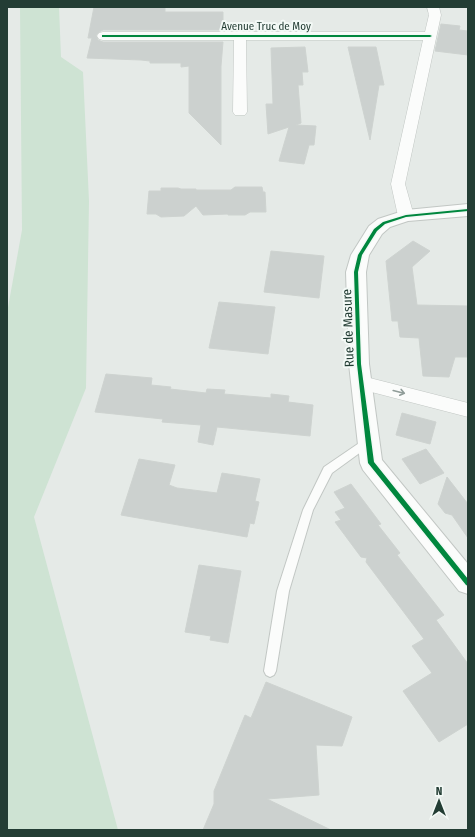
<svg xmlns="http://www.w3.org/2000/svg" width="475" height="837" viewBox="0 0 475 837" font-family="'Fira Sans Condensed',sans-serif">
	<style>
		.green { fill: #cee3d3 }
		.building { fill: #ccd1cf; stroke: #ced3d0 }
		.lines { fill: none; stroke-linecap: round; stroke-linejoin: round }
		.service-casing { stroke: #c2c7c4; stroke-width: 2 }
		.minor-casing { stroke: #c2c7c4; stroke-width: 1 }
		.tertiary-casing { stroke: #c2c7c4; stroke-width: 2 }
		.service { fill: #fbfcfb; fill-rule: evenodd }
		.minor { fill: #fbfcfb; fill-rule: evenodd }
		.tertiary { fill: #fbfcfb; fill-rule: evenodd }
		.cycleway-casing { stroke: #f3f9f6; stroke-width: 3 }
		.cycleway { fill: #00873e; fill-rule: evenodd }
		.oneway { stroke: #8f9c98 }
		.labels { text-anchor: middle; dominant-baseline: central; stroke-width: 4; stroke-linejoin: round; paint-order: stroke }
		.far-street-label { font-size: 11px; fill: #233d34; stroke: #f3f9f6 }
		.street-label { font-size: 13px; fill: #233d34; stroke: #f3f9f6 }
	</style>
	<rect width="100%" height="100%" fill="#e5eae7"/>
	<polygon class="green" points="20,7 59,7 61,57 83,72 89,201 86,388 34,517 118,830 7,830 7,313 22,230"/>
	<g class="building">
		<polygon points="94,7 165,8 165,12 223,12 223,30 103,30 99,32 96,35 98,40 103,42 223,42 221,66 221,145 189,113 189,66 181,67 181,63 150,63 150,61 141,60 87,58 92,38 88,38"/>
		<polygon points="441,24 460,26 459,30 468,31 468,55 435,51"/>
		<polygon points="305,47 308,72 302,72 303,85 298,85 301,123 296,125 316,126 314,145 309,145 304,164 279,161 289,127 268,134 266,104 273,104 271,48"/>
		<polygon points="348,47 376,47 384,85 379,85 370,140"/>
		<polygon points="235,187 262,187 263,192 265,192 266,212 250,212 245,215 228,215 228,214 203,215 196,206 184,216 161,217 156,214 147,214 149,191 161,191 161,188 178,188 181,189 196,189 196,190 231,190"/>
		<polygon points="413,241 430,251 412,267 417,305 468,306 468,357 455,357 449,377 423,376 419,338 400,337 398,321 392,321 386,261"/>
		<polygon points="271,251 324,256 319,298 264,292"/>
		<polygon points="219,302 275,307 268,354 209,348"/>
		<polygon points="106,374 152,378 151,385 171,387 170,389 206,393 207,389 225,390 224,394 271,398 271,394 289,396 288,402 313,405 310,436 217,427 213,445 198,442 201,425 162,422 163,419 95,412"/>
		<polygon points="402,413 436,422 430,444 396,435"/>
		<polygon points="426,449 444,473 420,484 402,459"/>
		<polygon points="139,459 175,465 169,485 177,488 217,493 222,473 260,479 255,501 259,502 254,524 250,523 247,537 121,515"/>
		<polygon points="447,477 468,504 468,538 452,515 445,513 438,504"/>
		<polygon points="351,484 381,524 378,525 400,553 397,555 444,615 436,620 468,664 468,724 439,742 403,691 432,673 412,646 424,639 366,562 367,558 361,557 335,522 341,520 335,512 345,508 334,492"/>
		<polygon points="199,565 241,571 228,643 210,640 211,636 185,632"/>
		<polygon points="266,682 352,717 342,746 316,745 319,795 267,799 331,830 203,830 214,804 214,791 245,715 251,718"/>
	</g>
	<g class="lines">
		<g class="service-casing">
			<polygon id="service" points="368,437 372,438 373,441 372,444 332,473 313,510 289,591 276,671 274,675 270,677 266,675 264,671 277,591 303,510 324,467"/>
		</g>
		<g class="minor-casing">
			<g id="minor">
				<polygon points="427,7 439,7 441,15 405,184 414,216 411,219 406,221 401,219 398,216 391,184 423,40 246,40 247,112 245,115 235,115 233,112 234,40 103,40 99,39 97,36 99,33 103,32 425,32 429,15"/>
				<polygon points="362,376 468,403 468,417 356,388 353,383 356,378"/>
			</g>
		</g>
		<g class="tertiary-casing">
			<polygon id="tertiary" points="468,204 468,216 408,221 390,227 382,234 369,255 366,272 369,364 382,460 468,564 468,594 459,591 363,470 360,463 349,364 346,272 351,255 369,226 378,219 406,210"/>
		</g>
		<use href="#service" class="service"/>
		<use href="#minor" class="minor"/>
		<use href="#tertiary" class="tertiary"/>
		<g class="cycleway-casing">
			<g id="cycleway">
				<polygon points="102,35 430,35 432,36 430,37 102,37"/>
				<polygon points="468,209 468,211 406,217 385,224 377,231 362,255 358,272 361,364 374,462 468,579 468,586 466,585 368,463 357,364 354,272 358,255 374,229 383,222 406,215"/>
			</g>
		</g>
		<use href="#cycleway" class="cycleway"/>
	</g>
	<defs><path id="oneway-shaft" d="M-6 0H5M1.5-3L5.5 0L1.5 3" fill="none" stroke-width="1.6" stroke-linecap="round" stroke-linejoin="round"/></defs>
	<use class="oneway" href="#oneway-shaft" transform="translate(399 392) rotate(14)"/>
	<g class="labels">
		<g class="far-street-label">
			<text x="266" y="26">Avenue Truc de Moy</text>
		</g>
		<g class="street-label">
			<text transform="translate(348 328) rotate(-92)">Rue de Masure</text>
		</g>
	</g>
	<rect width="475" height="837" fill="none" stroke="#233d34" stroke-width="16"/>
	<g transform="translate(439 801)" stroke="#f3f9f6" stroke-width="3" paint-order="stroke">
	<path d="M0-3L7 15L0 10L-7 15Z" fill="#233d34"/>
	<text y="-6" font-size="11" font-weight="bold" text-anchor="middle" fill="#233d34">N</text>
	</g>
</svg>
